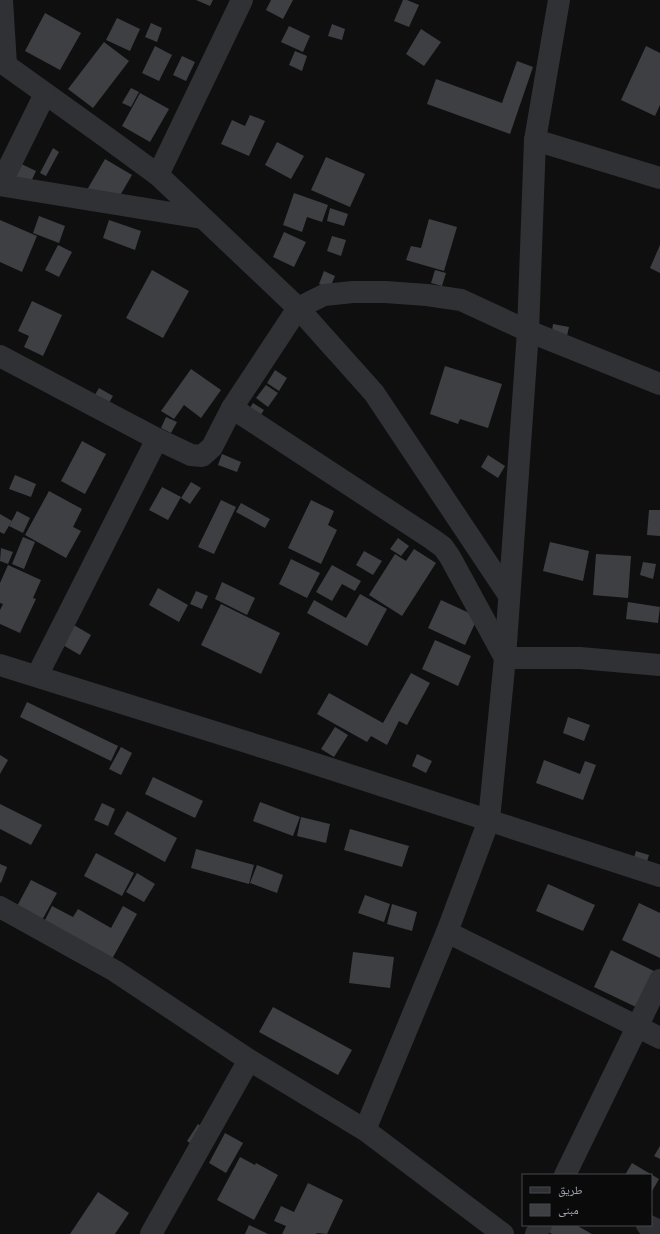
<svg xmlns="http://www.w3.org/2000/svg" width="660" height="1234" viewBox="0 0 660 1234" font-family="'Alegreya Sans','Noto Naskh Arabic',sans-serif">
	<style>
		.building { fill: #3e3f43 }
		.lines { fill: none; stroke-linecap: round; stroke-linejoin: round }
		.minor { stroke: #303135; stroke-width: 22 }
	</style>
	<rect width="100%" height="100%" fill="#0f0f10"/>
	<g class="building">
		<polygon points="196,0 213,0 210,6"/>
		<polygon points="271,0 293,0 283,19 266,10"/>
		<polygon points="403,0 407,0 419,5 409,27 394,21"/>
		<polygon points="45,13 81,33 60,70 25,51"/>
		<polygon points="117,18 140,29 130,51 106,40"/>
		<polygon points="151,23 162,28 157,42 145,37"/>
		<polygon points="332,24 345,29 342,40 328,36"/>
		<polygon points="289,26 310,36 303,52 281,42"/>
		<polygon points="421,29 441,42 424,66 406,54"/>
		<polygon points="104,42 129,61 93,108 68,89"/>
		<polygon points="155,46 172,55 159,81 142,73"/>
		<polygon points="646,46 660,53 660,105 655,116 621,100"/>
		<polygon points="295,51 307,56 302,71 289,65"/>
		<polygon points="182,56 195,62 186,81 173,75"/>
		<polygon points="517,61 533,67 510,134 427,104 436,79 502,103"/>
		<polygon points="131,88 139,92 131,107 122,103"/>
		<polygon points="140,93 169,109 150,142 122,126"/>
		<polygon points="250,115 265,121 249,156 221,144 232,120 245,126"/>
		<polygon points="277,142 304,156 291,179 265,165"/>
		<polygon points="53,148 59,152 46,176 40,173"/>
		<polygon points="326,157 365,174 350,207 311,190"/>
		<polygon points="11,159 36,171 29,186 4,174"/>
		<polygon points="105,159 132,175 111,211 84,195"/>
		<polygon points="294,193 328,205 322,222 307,217 302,232 283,225"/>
		<polygon points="330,208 348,214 344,226 327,221"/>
		<polygon points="39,216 65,226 59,243 33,233"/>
		<polygon points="429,219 457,227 444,271 406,260 411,246 421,248"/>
		<polygon points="0,220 37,236 22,272 0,262"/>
		<polygon points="109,220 141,231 135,250 103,238"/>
		<polygon points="284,232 306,242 294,267 273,257"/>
		<polygon points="332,236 346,240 341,256 327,251"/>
		<polygon points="58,245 72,252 59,277 45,270"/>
		<polygon points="660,245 660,273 650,268"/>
		<polygon points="152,270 189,291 163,338 126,318"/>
		<polygon points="435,270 446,273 442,286 431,283"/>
		<polygon points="324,271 335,276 330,288 319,284"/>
		<polygon points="32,301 62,315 43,356 24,347 29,336 18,331"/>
		<polygon points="553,324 569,327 566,340 551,338"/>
		<polygon points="445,366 502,384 488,428 460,419 458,424 430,414"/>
		<polygon points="191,369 221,390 201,418 184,405 174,419 161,411"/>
		<polygon points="275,370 287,378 279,391 267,383"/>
		<polygon points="266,385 278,393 268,407 256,398"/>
		<polygon points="99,388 113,396 104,411 90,403"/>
		<polygon points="253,403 264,410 256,422 245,416"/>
		<polygon points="166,417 177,422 171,433 161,428"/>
		<polygon points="82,441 106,454 85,494 61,481"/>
		<polygon points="222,454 241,462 237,472 218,465"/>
		<polygon points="488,455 505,466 498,478 481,467"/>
		<polygon points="15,475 36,484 31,497 9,489"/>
		<polygon points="191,482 201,488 190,504 181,498"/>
		<polygon points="162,487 181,497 168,520 149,510"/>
		<polygon points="49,491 82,509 73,527 81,531 66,558 25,535"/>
		<polygon points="221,500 236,507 214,554 198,547"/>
		<polygon points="311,500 334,511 328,525 337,530 321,564 288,548"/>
		<polygon points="241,503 270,519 265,528 236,512"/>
		<polygon points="649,510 660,510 660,536 647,535"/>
		<polygon points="17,511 30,518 23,533 9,526"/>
		<polygon points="0,514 12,521 4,534 0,532"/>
		<polygon points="23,537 35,542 24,569 12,564"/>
		<polygon points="398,538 409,546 401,556 390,549"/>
		<polygon points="550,542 589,551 583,581 543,571"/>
		<polygon points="1,548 13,552 8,564 0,561"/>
		<polygon points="414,549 436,563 402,616 369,595 395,554 406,561"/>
		<polygon points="364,551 382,561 373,575 356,565"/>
		<polygon points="596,554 631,556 628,598 593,595"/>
		<polygon points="291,559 320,573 307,598 279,584"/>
		<polygon points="643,562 656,564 653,579 640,575"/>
		<polygon points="8,565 41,580 33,598 36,599 20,633 0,624 0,610 3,604 0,603 0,583"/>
		<polygon points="332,565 361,581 355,591 342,584 332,601 316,592"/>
		<polygon points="222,582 255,598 247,615 215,599"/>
		<polygon points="158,588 188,605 179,622 149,605"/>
		<polygon points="196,591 208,596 202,609 190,604"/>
		<polygon points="360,594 387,609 367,646 307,613 314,600 346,618"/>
		<polygon points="441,600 478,617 465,645 428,628"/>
		<polygon points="628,602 660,607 658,623 626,619"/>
		<polygon points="221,604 280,633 261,674 201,645"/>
		<polygon points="72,624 91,635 80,655 61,644"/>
		<polygon points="435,640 471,656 458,686 422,669"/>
		<polygon points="411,673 430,683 407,725 399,721 387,745 371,736 367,742 317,714 329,693 383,723"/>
		<polygon points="27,702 118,746 111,761 20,717"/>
		<polygon points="568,717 590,725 584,741 563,733"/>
		<polygon points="335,727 348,735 334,757 321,749"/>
		<polygon points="121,747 132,753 121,775 109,769"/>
		<polygon points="417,754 432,761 426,773 412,766"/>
		<polygon points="0,755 8,760 0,774"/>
		<polygon points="544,760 580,774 585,761 596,765 583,800 536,783"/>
		<polygon points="153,777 203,801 195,818 145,794"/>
		<polygon points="260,802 300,817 293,836 253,821"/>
		<polygon points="102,803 115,809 108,826 94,820"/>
		<polygon points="0,804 42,825 31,845 0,829"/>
		<polygon points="127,811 177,838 165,862 114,834"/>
		<polygon points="301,817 330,824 326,843 297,836"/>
		<polygon points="350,829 409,846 402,867 344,850"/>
		<polygon points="196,849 254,865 249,884 191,868"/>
		<polygon points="636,851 649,855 645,868 632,864"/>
		<polygon points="96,853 134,873 122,896 84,876"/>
		<polygon points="0,864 7,867 1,883 0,882"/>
		<polygon points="257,865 283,875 277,893 250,883"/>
		<polygon points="137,873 155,884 144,902 126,892"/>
		<polygon points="31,880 57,893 41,922 16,908"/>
		<polygon points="548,884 595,905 583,931 536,911"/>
		<polygon points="365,895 390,904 384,922 358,913"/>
		<polygon points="639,903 660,913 660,958 622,940"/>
		<polygon points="392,904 417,912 412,931 387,924"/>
		<polygon points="52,906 73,917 78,909 111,928 123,906 137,914 112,959 44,922"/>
		<polygon points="611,950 656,972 638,1008 594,987"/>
		<polygon points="353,952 394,957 390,988 349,983"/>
		<polygon points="273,1007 352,1050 338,1075 259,1032"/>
		<polygon points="198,1124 210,1132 199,1149 187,1141"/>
		<polygon points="225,1133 243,1143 226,1173 209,1163"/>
		<polygon points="660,1146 660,1159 654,1156"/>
		<polygon points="240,1157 255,1165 256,1163 278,1175 254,1220 217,1200"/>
		<polygon points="632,1163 659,1179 651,1193 651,1175 625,1175"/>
		<polygon points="308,1183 343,1200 327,1234 317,1233 316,1234 282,1234 286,1226 274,1221 281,1206 294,1212"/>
		<polygon points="98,1192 129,1213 115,1234 70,1234"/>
		<polygon points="249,1225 268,1234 245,1234"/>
		<polygon points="543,1225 576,1225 592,1234 552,1234 542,1228"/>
	</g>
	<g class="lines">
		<g class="minor">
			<polyline points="2,0 6,65"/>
			<polyline points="0,61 106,137 158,175 298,308 374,393 508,594"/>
			<polyline points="535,140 660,178"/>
			<polyline points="158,175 242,0"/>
			<polyline points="0,185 202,218"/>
			<polyline points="0,185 45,94"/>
			<polyline points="0,356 157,439 191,455 202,456 212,447 232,408 298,308 324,295 353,292 385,292 427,295 461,300 528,331 660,384"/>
			<polyline points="232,408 432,539 443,547 450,557 505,658 580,658 660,665"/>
			<polyline points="0,665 291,756 660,876"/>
			<polyline points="37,676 157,439"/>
			<polyline points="0,907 115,971 249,1060 365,1130 503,1234"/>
			<polyline points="447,932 660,1038"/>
			<polyline points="365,1130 447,932 489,820 505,658 528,331 535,140 559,0"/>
			<polyline points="565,1175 660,980"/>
			<polyline points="647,1225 660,1231"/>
			<polyline points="151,1234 249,1060"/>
			<polyline points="536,1234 541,1225"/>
		</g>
	</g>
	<rect x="522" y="1174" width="130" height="52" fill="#0a0a0b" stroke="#46484d"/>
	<rect x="530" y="1187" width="20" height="6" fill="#303135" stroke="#46484d"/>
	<text x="558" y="1194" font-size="12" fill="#a1a6b1">طريق</text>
	<rect x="530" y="1204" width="20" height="12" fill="#3e3f43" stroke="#46484d"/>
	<text x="558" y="1214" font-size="12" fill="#a1a6b1">مبنى</text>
</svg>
